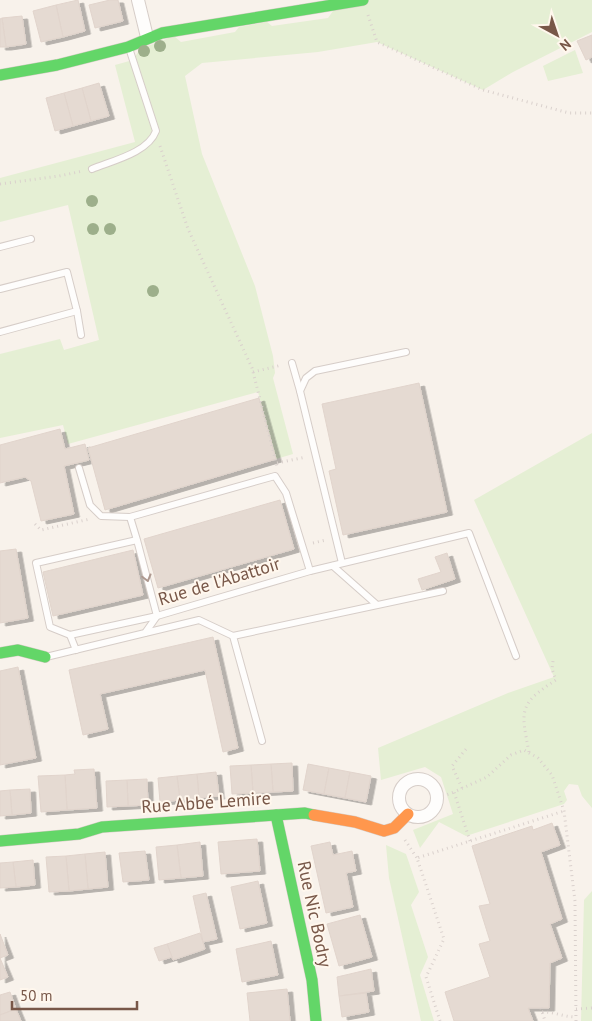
<svg xmlns="http://www.w3.org/2000/svg" width="592" height="1021" viewBox="0 0 592 1021" font-family="'PT Sans',sans-serif">
	<style>
		.green { fill: #e5efd4 }
		.building { fill: #e5dad2; stroke: #e1d4cc; filter: url(#shadow) }
		.lines { fill: none; stroke-linecap: round; stroke-linejoin: round }
		.lane-casing { stroke: #d6cdc8; stroke-width: 8 }
		.street-casing { stroke: #d6cdc8; stroke-width: 14 }
		.fast-casing { stroke: #d7cdc7; stroke-width: 12 }
		.slow-casing { stroke: #d7cdc7; stroke-width: 12 }
		.path { stroke: #dad1cd; stroke-width: 3; stroke-dasharray: 1 4; stroke-linecap: butt }
		.lane { stroke: #fefdfc; stroke-width: 6 }
		.street { stroke: #fefdfc; stroke-width: 12 }
		.fast { stroke: #63d668; stroke-width: 11 }
		.slow { stroke: #ff974d; stroke-width: 11 }
		.tree { fill: #9daf8b }
		.oneway { stroke: #ae9990 }
		.labels { text-anchor: middle; dominant-baseline: central; stroke-width: 4; stroke-linejoin: round; paint-order: stroke }
		.street-label { font-size: 18px; fill: #785748; stroke: #fff7ed }
	</style>
	<defs>
		<filter id="shadow"><feDropShadow dx="5.5" dy="3" stdDeviation="0" flood-color="#0004"/></filter>
	</defs>
	<rect width="100%" height="100%" fill="#f8f2eb"/>
	<g class="green">
		<polygon points="363,0 592,0 592,32 513,72 483,90 377,42 318,52 202,63 185,76 202,154 255,286 273,356 275,373 273,378 293,454 276,459 258,392 68,444 63,425 0,438 0,354 60,339 64,350 99,340 68,205 0,222 0,178 135,142 115,65 133,60 140,49 174,36 181,42 235,32 239,27 267,22 272,26 328,18 338,4"/>
		<polygon points="575,50 583,73 548,81 543,66"/>
		<polygon points="592,433 592,808 582,796 578,785 569,784 564,791 567,800 564,804 466,836 439,822 420,848 413,830 453,814 441,777 425,767 381,780 378,748 508,693 554,677 474,500"/>
		<polygon points="386,845 406,854 419,892 411,905 428,957 420,975 434,1021 421,1021 389,878"/>
		<polygon points="592,891 592,1021 581,1021 584,900"/>
	</g>
	<g class="building">
		<polygon points="78,0 85,31 63,37 56,5"/>
		<polygon points="110,0 118,0 123,21 95,28 89,5"/>
		<polygon points="56,5 63,37 41,42 33,11"/>
		<polygon points="22,16 26,44 6,47 2,18"/>
		<polygon points="2,18 6,47 0,47 0,19"/>
		<polygon points="592,35 592,57 586,60 577,41"/>
		<polygon points="99,83 109,116 91,121 82,88"/>
		<polygon points="82,88 91,121 73,126 64,93"/>
		<polygon points="64,93 73,126 55,131 46,98"/>
		<polygon points="419,383 447,512 343,535 329,471 336,469 322,404"/>
		<polygon points="259,398 276,459 105,510 88,448"/>
		<polygon points="60,429 65,449 85,444 89,460 64,466 74,514 41,521 31,481 25,477 0,483 0,445"/>
		<polygon points="280,500 294,549 158,588 144,539"/>
		<polygon points="16,549 28,618 0,623 0,551"/>
		<polygon points="133,550 143,595 53,616 43,572"/>
		<polygon points="447,553 455,579 422,590 418,579 441,572 435,557"/>
		<polygon points="213,637 238,748 223,752 205,670 100,694 108,729 83,735 69,670"/>
		<polygon points="18,667 36,758 0,765 0,671"/>
		<polygon points="292,763 293,791 273,792 271,764"/>
		<polygon points="271,764 273,792 253,793 251,765"/>
		<polygon points="308,764 329,768 324,794 303,790"/>
		<polygon points="251,765 253,793 232,794 230,766"/>
		<polygon points="329,768 350,772 345,798 324,794"/>
		<polygon points="94,769 97,808 67,810 65,775 75,774 74,770"/>
		<polygon points="216,772 219,796 199,798 197,774"/>
		<polygon points="350,772 371,776 366,802 345,798"/>
		<polygon points="197,774 199,798 180,800 177,776"/>
		<polygon points="65,775 67,810 41,812 38,776"/>
		<polygon points="177,776 180,800 160,802 158,778"/>
		<polygon points="147,779 148,805 128,806 127,780"/>
		<polygon points="127,780 128,806 107,807 106,781"/>
		<polygon points="30,789 31,813 12,815 10,790"/>
		<polygon points="10,790 12,815 0,816 0,791"/>
		<polygon points="552,823 560,845 541,852 562,919 550,924 562,958 550,963 549,1008 528,1008 533,1021 454,1021 445,992 490,977 479,944 490,941 479,906 490,904 472,846 532,826 533,830"/>
		<polygon points="257,839 260,871 221,874 218,842"/>
		<polygon points="200,842 203,876 181,878 177,845"/>
		<polygon points="330,842 333,855 352,851 356,871 346,873 353,907 326,913 311,846"/>
		<polygon points="177,845 181,878 159,880 156,847"/>
		<polygon points="145,851 149,880 123,882 119,853"/>
		<polygon points="105,852 108,887 88,889 85,854"/>
		<polygon points="85,854 88,889 69,891 66,856"/>
		<polygon points="66,856 69,891 49,892 46,857"/>
		<polygon points="33,860 35,885 16,887 13,862"/>
		<polygon points="13,862 16,887 0,888 0,863"/>
		<polygon points="258,881 267,923 240,929 231,887"/>
		<polygon points="206,893 217,939 203,942 193,896"/>
		<polygon points="360,915 372,957 339,966 327,924"/>
		<polygon points="200,933 205,949 173,960 167,944"/>
		<polygon points="0,934 8,955 0,958"/>
		<polygon points="271,941 278,975 242,982 236,949"/>
		<polygon points="167,944 172,957 159,961 154,948"/>
		<polygon points="0,958 8,977 0,980"/>
		<polygon points="371,969 374,991 339,996 337,977"/>
		<polygon points="287,989 290,1021 250,1021 247,993"/>
		<polygon points="10,992 16,1009 0,1015 0,995"/>
		<polygon points="366,993 369,1012 342,1017 339,996"/>
		<polygon points="16,1009 21,1021 0,1021 0,1015"/>
	</g>
	<g class="lines">
		<g class="lane-casing">
			<g id="lane">
				<path d="M92 169C111 161 148 153 156 131L129 48"/>
				<polyline points="0,247 31,239"/>
				<polyline points="0,289 67,272 77,311 0,332"/>
				<polyline points="77,311 81,335"/>
				<polyline points="292,363 300,391"/>
				<polyline points="79,468 90,505 101,516 130,517"/>
				<polyline points="137,540 157,616 70,635 50,627 36,563 137,540 130,517 275,476 286,493 310,571"/>
				<polyline points="342,563 300,391 306,378 315,371 406,352"/>
				<polyline points="333,566 376,604"/>
				<polyline points="145,633 199,620 233,636 262,741"/>
				<polyline points="70,635 76,650"/>
				<polyline points="233,636 443,591"/>
				<polyline points="46,657 145,633 157,616 310,571 469,533 516,656"/>
			</g>
		</g>
		<g class="street-casing">
			<g id="street">
				<polyline points="138,0 147,37"/>
				<circle cx="418" cy="798" r="19"/>
			</g>
		</g>
		<g class="fast-casing">
			<g id="fast">
				<polyline points="0,75 57,65 128,47 162,33 363,0"/>
				<polyline points="0,653 18,650 45,657"/>
				<polyline points="276,815 312,980 316,1021"/>
				<polyline points="0,841 79,834 102,827 305,813 314,815"/>
			</g>
		</g>
		<g class="slow-casing">
			<polyline id="slow" points="314,815 355,822 384,831 394,828 408,814"/>
		</g>
		<g class="path">
			<polyline points="368,15 377,42 483,90 569,113 592,113"/>
			<polyline points="160,146 188,229 252,368 277,466"/>
			<polyline points="0,184 59,176 83,171"/>
			<polyline points="253,372 282,365"/>
			<polyline points="277,463 306,457"/>
			<polyline points="35,524 41,530 90,519"/>
			<polyline points="313,543 326,540"/>
			<path d="M529 752C521 711 518 704 556 680L552 669 553 661"/>
			<polyline points="462,788 452,766 467,748"/>
			<polyline points="438,798 454,792"/>
			<polyline points="405,840 417,858"/>
			<polyline points="470,841 454,792 487,777 511,755 524,750 538,758 552,775 564,811 575,901 576,1021"/>
			<polyline points="541,1008 545,1021"/>
			<polyline points="576,1009 592,1008"/>
			<path d="M542 1012C556 1012 563 1017 576 1017"/>
			<polyline points="440,1021 426,977 444,939 417,858 564,811"/>
		</g>
		<use href="#lane" class="lane"/>
		<use href="#street" class="street"/>
		<use href="#fast" class="fast"/>
		<use href="#slow" class="slow"/>
	</g>
	<g class="tree">
		<circle cx="160" cy="46" r="6"/>
		<circle cx="144" cy="51" r="6"/>
		<circle cx="92" cy="201" r="6"/>
		<circle cx="93" cy="229" r="6"/>
		<circle cx="110" cy="229" r="6"/>
		<circle cx="153" cy="291" r="6"/>
	</g>
	<defs><path id="oneway-chevron" d="M-2-3.5L2.5 0L-2 3.5" fill="none" stroke-width="1.6" stroke-linecap="round" stroke-linejoin="round" transform="scale(1.25)"/></defs>
	<use class="oneway" href="#oneway-chevron" transform="translate(147 578) rotate(75)"/>
	<g class="labels">
		<g class="street-label">
			<text transform="translate(219 581) rotate(-17)">Rue de l'Abattoir</text>
			<text transform="translate(206 802) rotate(-4)">Rue Abbé Lemire</text>
			<text transform="translate(315 914) rotate(78)">Rue Nic Bodry</text>
		</g>
	</g>
	<g transform="translate(557 35) rotate(140)" stroke="#fff7ed" stroke-width="4" paint-order="stroke">
	<path d="M0-4L9 19L0 12L-9 19Z" fill="#785748"/>
	<text y="-8" font-size="14" font-weight="bold" text-anchor="middle" fill="#785748">N</text>
	</g>
	<path d="M12 1001v8h125v-8" fill="none" stroke="#785748" stroke-width="2.5"/>
	<text x="20" y="1001" font-size="15" fill="#785748" stroke="#fff7ed" stroke-width="4" paint-order="stroke">50 m</text>
</svg>
